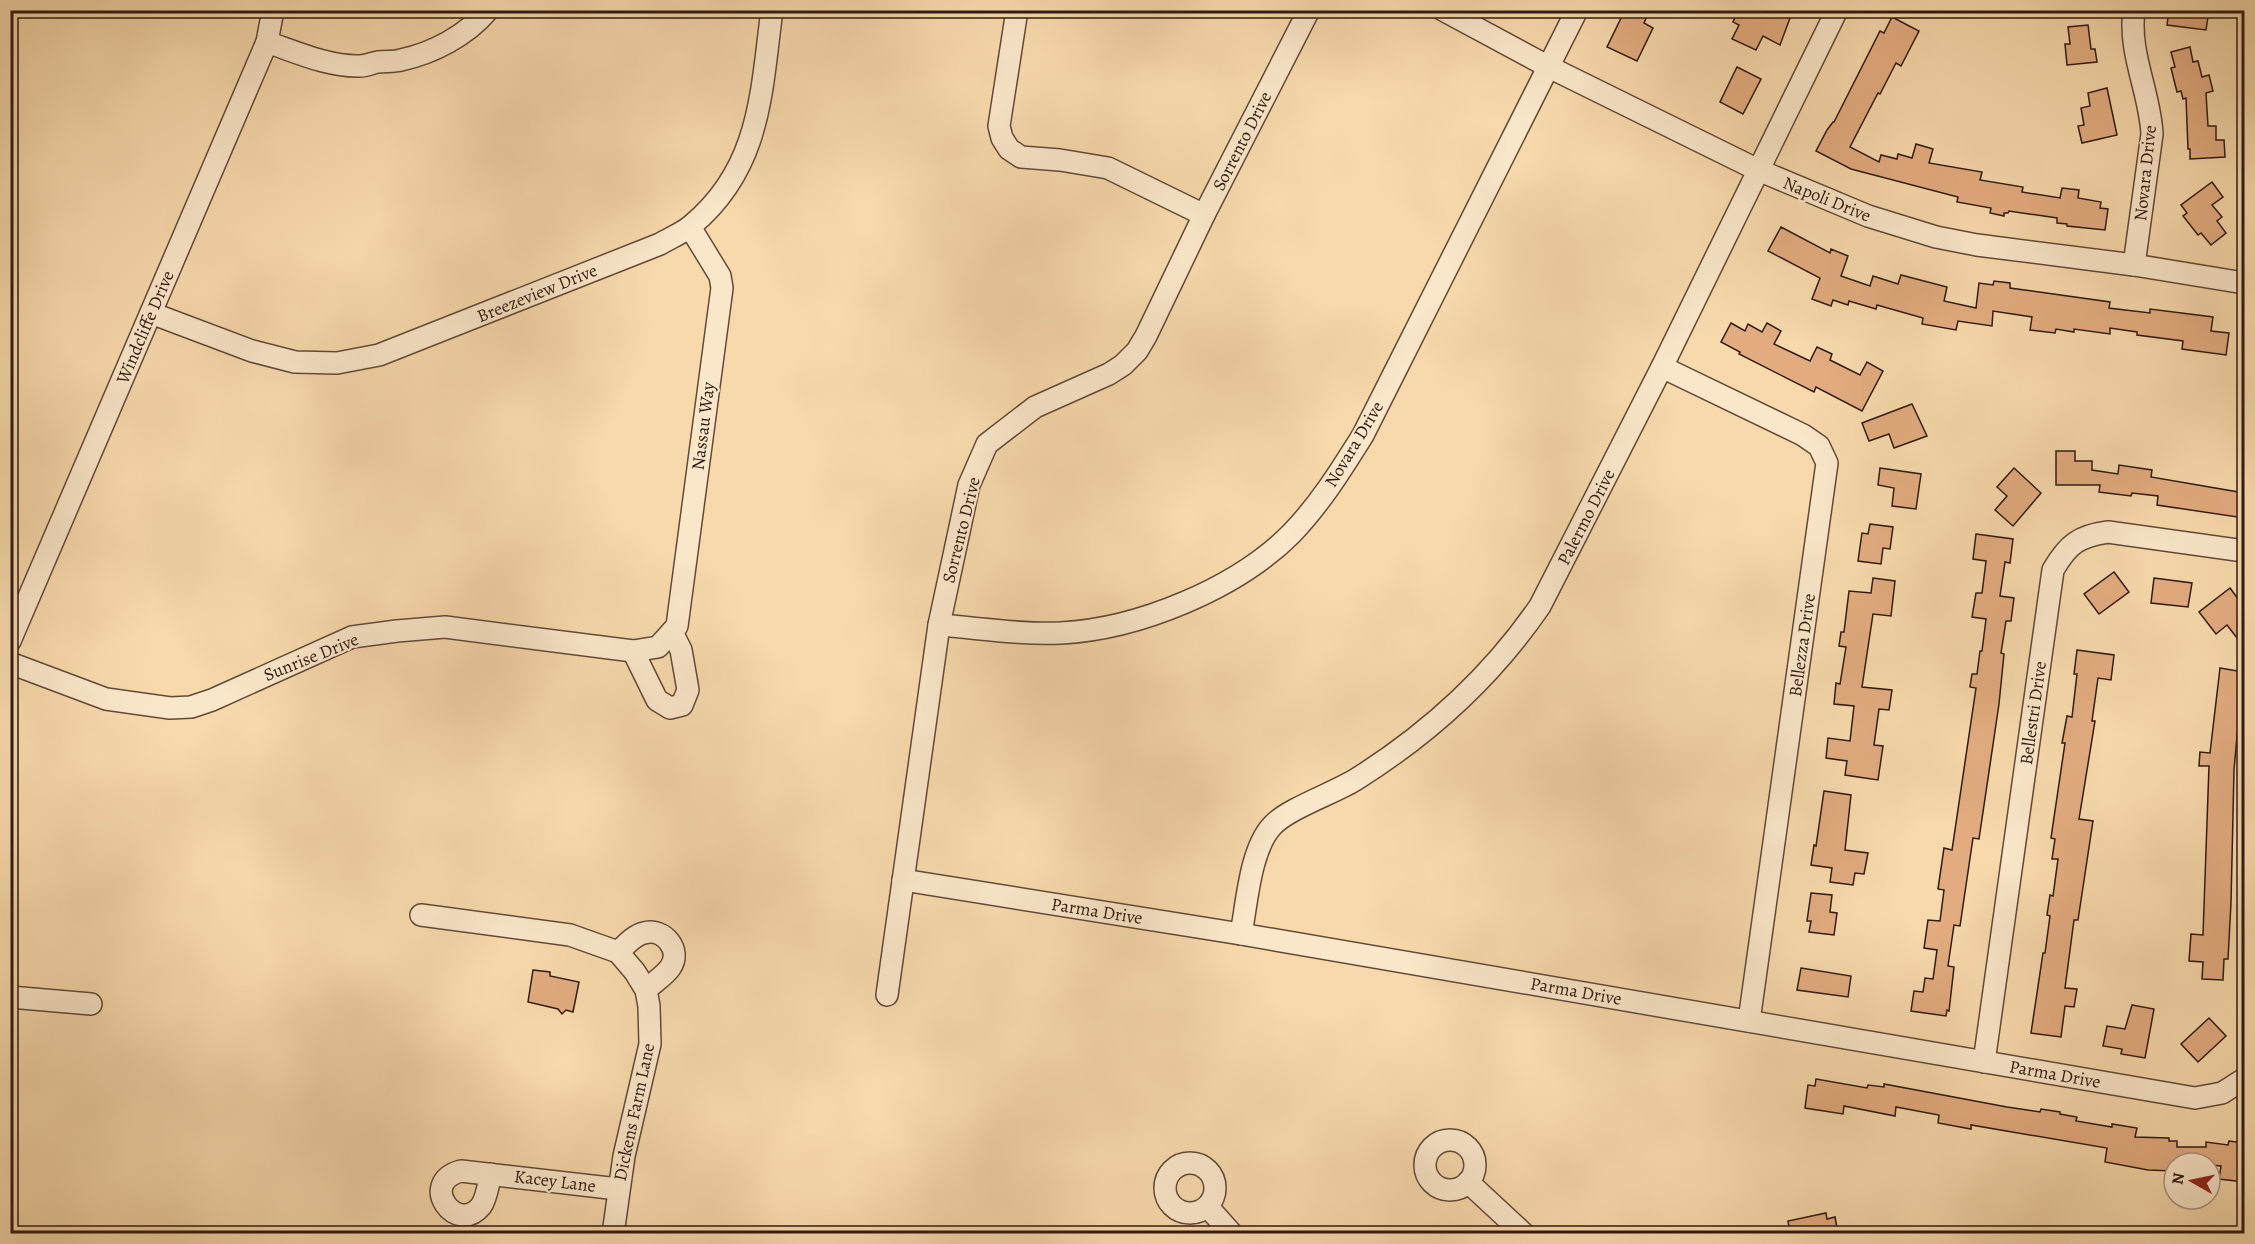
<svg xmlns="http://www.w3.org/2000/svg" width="2255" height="1244" viewBox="0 0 2255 1244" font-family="Alegreya,serif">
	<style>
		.building { fill: #e2ac80; stroke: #301a11; stroke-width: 1.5 }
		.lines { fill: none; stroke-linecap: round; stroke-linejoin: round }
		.minor-casing { stroke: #624a38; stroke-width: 24 }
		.minor { stroke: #fae6c9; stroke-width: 21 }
		.labels { text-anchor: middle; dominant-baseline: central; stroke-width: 4.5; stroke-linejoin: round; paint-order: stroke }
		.street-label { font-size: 18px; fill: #301a11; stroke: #fae6c9 }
	</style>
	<rect width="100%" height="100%" fill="#f7d9ac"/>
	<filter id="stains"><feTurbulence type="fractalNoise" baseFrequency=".00333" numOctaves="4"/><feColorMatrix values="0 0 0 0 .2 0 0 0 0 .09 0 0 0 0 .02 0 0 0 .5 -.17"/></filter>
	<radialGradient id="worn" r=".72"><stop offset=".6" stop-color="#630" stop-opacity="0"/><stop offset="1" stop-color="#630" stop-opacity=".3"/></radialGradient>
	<g class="building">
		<polygon points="1625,10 1650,10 1644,23 1653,28 1637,61 1607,47"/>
		<polygon points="1738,10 1793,10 1780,45 1763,36 1756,50 1732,39 1739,25 1733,22"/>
		<polygon points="2169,10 2209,10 2206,30 2167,25"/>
		<polygon points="1892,17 1919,31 1901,66 1896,63 1880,94 1878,93 1850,147 1879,162 1881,155 1897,159 1898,154 1912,158 1916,144 1933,149 1929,163 1982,172 1980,180 2023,187 2022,192 2060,198 2062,188 2079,190 2078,198 2101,202 2100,208 2108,209 2105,230 2067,226 2067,224 2057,223 2057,218 2009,211 2008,213 2004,213 2004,216 1990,213 1991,208 1957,202 1958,197 1851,169 1816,151 1827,130 1833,122 1834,122 1880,31 1884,33"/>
		<polygon points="2088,25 2091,49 2095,49 2097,62 2067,65 2065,44 2070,44 2068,27"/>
		<polygon points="2190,47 2193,62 2198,61 2202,77 2209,75 2213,91 2206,93 2208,126 2216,126 2216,140 2224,140 2225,157 2190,159 2190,149 2188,149 2186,98 2183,99 2181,91 2177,92 2171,68 2175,67 2171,52"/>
		<polygon points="1737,67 1761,79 1743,114 1720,102"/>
		<polygon points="2107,88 2117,135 2082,143 2078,126 2084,125 2081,108 2090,106 2088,93"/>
		<polygon points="2212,182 2223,197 2212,205 2222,217 2217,221 2226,233 2211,245 2201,233 2198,235 2183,216 2187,213 2181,205"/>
		<polygon points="1781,227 1830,253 1831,249 1848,256 1841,276 1870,286 1873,276 1898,284 1901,275 1947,287 1944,301 1976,308 1979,283 1993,285 1994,281 2010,283 2010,288 2110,302 2109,308 2150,313 2150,309 2213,317 2211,331 2229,333 2226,355 2182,349 2183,341 2137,335 2137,332 2110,328 2110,334 2074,329 2074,332 2056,329 2055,333 2030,330 2032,317 1993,311 1992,326 1958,321 1956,330 1922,324 1923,318 1877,305 1876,309 1849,301 1848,305 1833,300 1831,306 1812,299 1820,278 1768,251"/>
		<polygon points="1731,323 1745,331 1748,324 1762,332 1767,323 1781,331 1774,344 1810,361 1817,347 1832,354 1830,360 1860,375 1867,362 1883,371 1862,411 1816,387 1814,392 1739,354 1740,352 1721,342"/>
		<polygon points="1912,404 1927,436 1894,448 1889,434 1869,441 1862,423"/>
		<polygon points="2056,451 2075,451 2075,461 2092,461 2092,470 2118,474 2119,465 2152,470 2151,477 2244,493 2244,518 2157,505 2158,496 2132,493 2131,496 2099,492 2100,485 2056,485"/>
		<polygon points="1880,468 1921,474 1916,509 1892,506 1894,488 1878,485"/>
		<polygon points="2014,468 2041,493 2013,526 1995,510 2007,496 1997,487"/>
		<polygon points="1870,524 1893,527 1890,549 1883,548 1881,564 1858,561 1862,533 1868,534"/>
		<polygon points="1976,534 2013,539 2010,563 2005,562 2000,596 2014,598 2011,621 2006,621 2001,653 2004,654 1999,704 1979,839 1973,838 1960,926 1954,925 1948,966 1954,967 1949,1011 1947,1010 1946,1016 1911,1011 1914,991 1923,992 1925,978 1933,979 1937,950 1924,948 1928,920 1940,921 1944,890 1938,889 1944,848 1952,850 1976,688 1970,687 1972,674 1977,674 1980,651 1982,651 1986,619 1972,617 1976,593 1982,593 1986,561 1973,559"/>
		<polygon points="2114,572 2129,592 2099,614 2084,594"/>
		<polygon points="1873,578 1895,581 1891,616 1873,614 1862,687 1892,690 1889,710 1879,709 1874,745 1883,746 1878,780 1845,775 1847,761 1826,758 1828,738 1850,741 1854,706 1834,704 1836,683 1840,684 1846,647 1839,646 1841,632 1844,632 1849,591 1871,593"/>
		<polygon points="2154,578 2192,583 2188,607 2151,603"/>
		<polygon points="2230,588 2244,607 2244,647 2227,625 2216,634 2199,612"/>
		<polygon points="2077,650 2114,655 2111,680 2098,678 2092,721 2095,721 2079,819 2093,821 2078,920 2074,920 2065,988 2077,989 2074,1007 2065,1006 2061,1037 2031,1033 2043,953 2045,953 2050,916 2047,915 2050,895 2053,896 2058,859 2052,859 2055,839 2051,838 2065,743 2062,743 2067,716 2072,717 2077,674 2074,674"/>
		<polygon points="2220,668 2244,672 2240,703 2234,770 2231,903 2228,959 2224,959 2223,980 2202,979 2203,962 2189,961 2191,934 2203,935 2209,766 2199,766 2200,752 2210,753"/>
		<polygon points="1824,791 1851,795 1845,850 1868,853 1864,874 1855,873 1853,885 1830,882 1832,868 1811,865 1814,845 1816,846"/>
		<polygon points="1811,893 1832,895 1830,912 1837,913 1834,935 1809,932 1811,921 1807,921"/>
		<polygon points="1801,968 1851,976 1848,997 1797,990"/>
		<polygon points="533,970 550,972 550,976 579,982 573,1012 566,1010 562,1014 558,1009 528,1002"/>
		<polygon points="2132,1005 2154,1009 2145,1058 2121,1054 2122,1049 2103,1046 2107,1026 2125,1029"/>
		<polygon points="2209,1018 2226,1036 2198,1062 2181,1044"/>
		<polygon points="1816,1079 1867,1088 1868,1085 1884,1087 1884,1084 2007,1107 2040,1112 2041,1109 2060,1112 2060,1114 2077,1117 2076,1121 2112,1127 2112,1124 2137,1128 2135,1137 2169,1138 2169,1141 2177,1141 2177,1147 2206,1147 2206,1142 2228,1145 2229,1141 2244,1143 2244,1182 2219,1179 2221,1166 2210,1165 2210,1163 2174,1163 2174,1171 2148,1170 2105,1162 2107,1148 1971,1125 1971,1129 1938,1123 1939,1115 1896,1107 1895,1116 1844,1106 1843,1114 1805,1108 1808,1085 1815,1086"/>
		<polygon points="1826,1213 1827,1219 1835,1217 1838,1233 1790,1233 1788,1221"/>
	</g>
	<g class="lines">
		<g class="minor-casing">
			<g id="minor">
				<polyline points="1017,10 999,126 1002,138 1009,149 1021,157 1060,160 1108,168 1204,215"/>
				<polyline points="1443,10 1549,67 1758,170 1868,216 1936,237 1977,245 2134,265 2244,283"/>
				<path d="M267 42C296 52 329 67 360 66 366 66 372 63 378 62 386 61 394 62 401 60 433 53 466 36 488 10"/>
				<path d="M2134 265 2152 134C2150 92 2128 53 2134 10"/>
				<path d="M151 313 252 351 295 362 337 363 379 355 660 244C670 238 683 233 692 225 761 167 761 93 772 10"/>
				<polyline points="1662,367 1803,435 1819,446 1827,463 1749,1021"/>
				<path d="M939 625C979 628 1021 635 1061 633 1138 629 1236 589 1291 534 1320 504 1341 470 1363 435L1577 10"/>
				<polyline points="10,641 267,42 273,10"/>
				<polyline points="633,651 657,700 670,708 682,705 688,690 681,650 672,632"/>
				<polyline points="10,663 106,699 170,708 191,707 212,700 352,637 397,631 445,627 633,651 658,647 677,626 722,288 720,276 690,227"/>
				<polyline points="903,880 1241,934 2195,1098 2222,1093 2244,1079"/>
				<polyline points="421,915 570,935 618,952 635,972 646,990 649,1006 650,1044 624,1156 613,1234"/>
				<path d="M1241 934C1247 903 1250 850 1272 826 1287 809 1334 793 1355 780 1427 735 1492 676 1540 606L1662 367 1837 10"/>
				<path d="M618 952C625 946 634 935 644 933 663 927 683 950 670 968 664 976 653 983 646 990"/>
				<polyline points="887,995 939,625 969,485 987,444 1035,407 1109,374 1123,365 1137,351 1146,336 1204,215 1309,10"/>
				<polyline points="10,997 91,1004"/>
				<path d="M1984 1062 2053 570C2068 544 2079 536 2108 532L2244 551"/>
				<circle cx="1450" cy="1165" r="25"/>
				<circle cx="1190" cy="1188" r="25"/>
				<path d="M491 1174C488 1184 487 1198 481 1206 457 1236 417 1183 461 1171L618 1189"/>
				<polyline points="1468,1182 1524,1234"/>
				<polyline points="1208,1207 1232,1234"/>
			</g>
		</g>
		<use href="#minor" class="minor"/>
	</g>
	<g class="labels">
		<g class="street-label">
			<text transform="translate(1242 141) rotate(-63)">Sorrento Drive</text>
			<text transform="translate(2145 173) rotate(-84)">Novara Drive</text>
			<text transform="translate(1827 199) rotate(22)">Napoli Drive</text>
			<text transform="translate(537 293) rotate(-22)">Breezeview Drive</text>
			<text transform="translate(145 327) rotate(-67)">Windcliffe Drive</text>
			<text transform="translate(703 426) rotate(-83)">Nassau Way</text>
			<text transform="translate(1354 444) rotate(-59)">Novara Drive</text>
			<text transform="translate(1586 517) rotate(-63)">Palermo Drive</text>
			<text transform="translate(961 530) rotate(-76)">Sorrento Drive</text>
			<text transform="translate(1802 645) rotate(-82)">Bellezza Drive</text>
			<text transform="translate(311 657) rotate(-22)">Sunrise Drive</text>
			<text transform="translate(2033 713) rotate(-82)">Bellestri Drive</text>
			<text transform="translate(1097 911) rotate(9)">Parma Drive</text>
			<text transform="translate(1576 991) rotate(10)">Parma Drive</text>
			<text transform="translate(2055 1074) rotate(10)">Parma Drive</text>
			<text transform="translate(634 1112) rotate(-78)">Dickens Farm Lane</text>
			<text transform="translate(555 1181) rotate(7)">Kacey Lane</text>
		</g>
	</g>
	<rect width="2255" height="1244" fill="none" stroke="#f7d9ac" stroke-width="36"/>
	<rect x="12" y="12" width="2231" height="1220" fill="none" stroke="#301a11" stroke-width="3"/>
	<rect x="18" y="18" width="2219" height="1208" fill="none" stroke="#301a11" stroke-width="1.5"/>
	<g transform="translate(2192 1181) rotate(279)"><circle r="28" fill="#fae6c9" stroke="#a9947f" stroke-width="1.5"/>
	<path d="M0-4.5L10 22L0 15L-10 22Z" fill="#8f2418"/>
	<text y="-9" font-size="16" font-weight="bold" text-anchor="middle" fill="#301a11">N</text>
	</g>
	<rect width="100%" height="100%" filter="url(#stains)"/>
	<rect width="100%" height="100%" fill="url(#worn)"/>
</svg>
